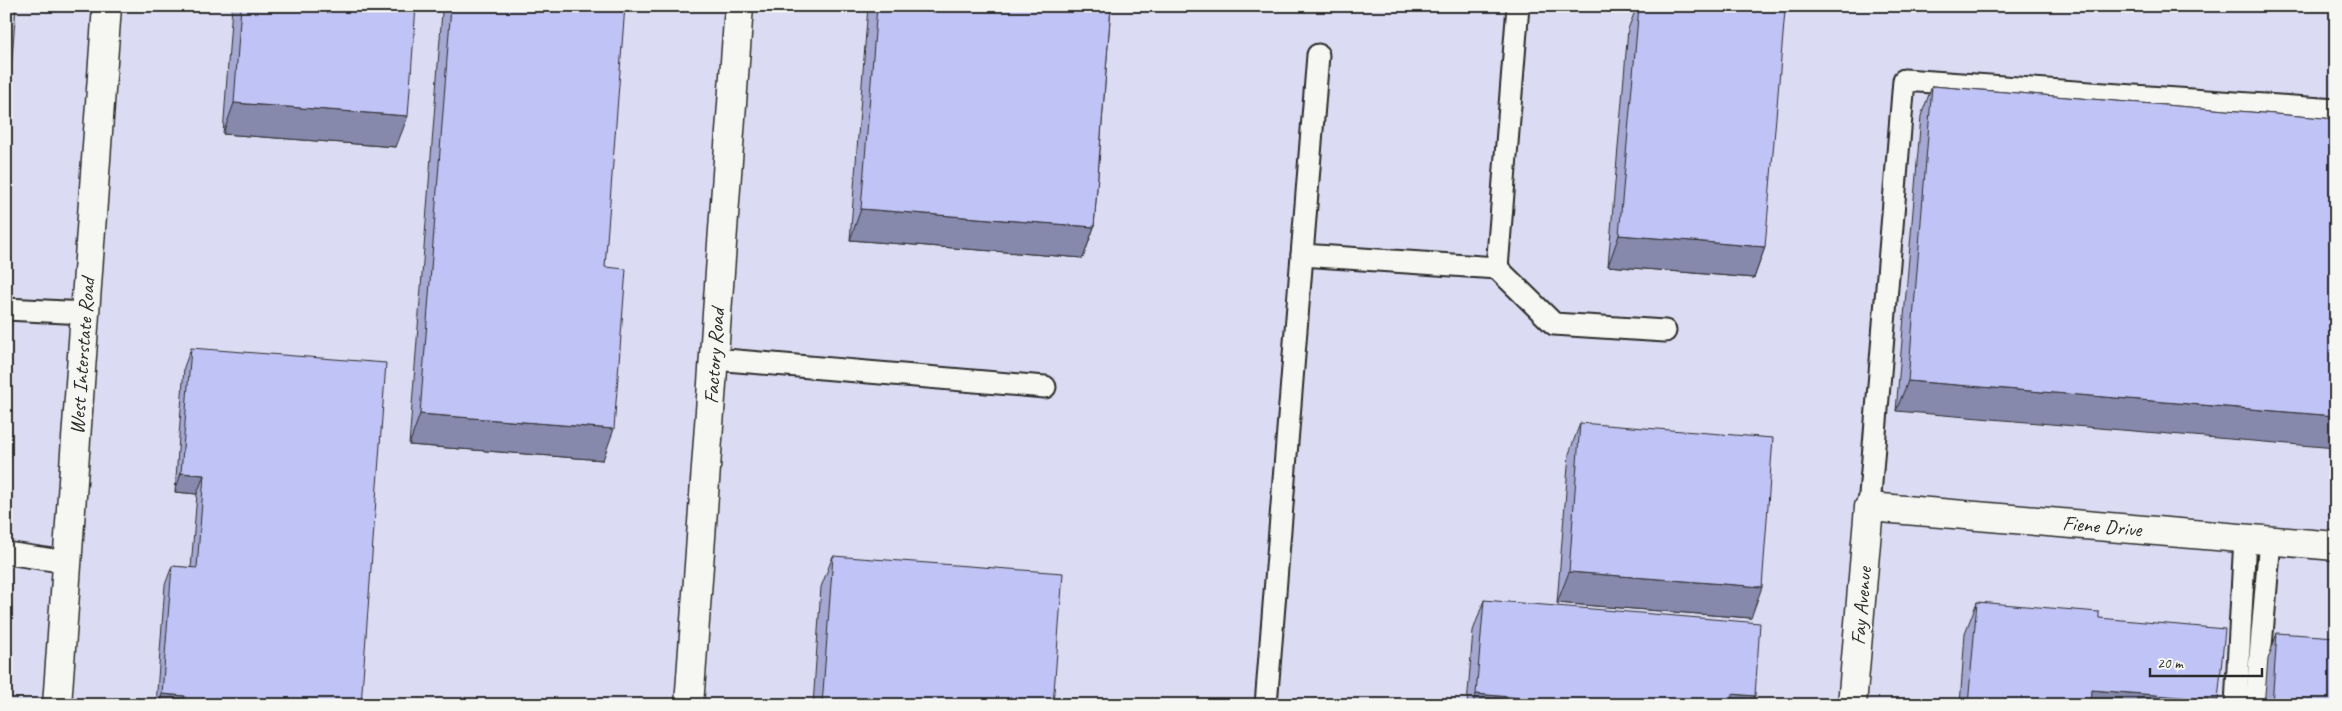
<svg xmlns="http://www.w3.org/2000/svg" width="2342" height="711" viewBox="0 0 2342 711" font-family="Caveat,sans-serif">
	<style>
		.built { fill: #dbdcf4 }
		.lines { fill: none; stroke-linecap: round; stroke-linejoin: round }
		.service-casing { stroke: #2b2b2b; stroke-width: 25 }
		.minor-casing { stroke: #2b2b2b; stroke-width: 31 }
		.service { stroke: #f6f6f2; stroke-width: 21 }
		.minor { stroke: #f6f6f2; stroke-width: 28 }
		.wall { fill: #a5a8d3; stroke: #2b2b2b }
		.shaded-wall { fill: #8688ac; stroke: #2b2b2b }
		.building { fill: #c0c3f5; stroke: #2b2b2b }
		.labels { text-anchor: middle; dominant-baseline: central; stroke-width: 4; stroke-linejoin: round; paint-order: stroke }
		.street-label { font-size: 21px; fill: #2b2b2b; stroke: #f6f6f2 }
	</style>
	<rect width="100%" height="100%" fill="#e6e7f3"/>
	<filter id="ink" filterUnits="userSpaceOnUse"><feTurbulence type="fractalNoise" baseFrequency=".02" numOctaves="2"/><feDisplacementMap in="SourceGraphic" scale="10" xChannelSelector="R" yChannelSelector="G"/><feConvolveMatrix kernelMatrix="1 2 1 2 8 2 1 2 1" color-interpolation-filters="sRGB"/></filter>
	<g filter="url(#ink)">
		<rect class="built" x="6" y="6" width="2330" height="699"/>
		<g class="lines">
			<g class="service-casing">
				<g id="service">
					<polyline points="1318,55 1302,255 1497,268 1554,324 1665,331"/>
					<polyline points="1497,268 1518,6"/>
					<polyline points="6,309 85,313"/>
					<polyline points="714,359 1045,387"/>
					<polyline points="1869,507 1904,80 2336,110"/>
					<polyline points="6,553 67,562"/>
					<polyline points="1266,705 1302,255"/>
					<polyline points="2236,705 2245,538"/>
					<polyline points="2256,705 2270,540"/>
				</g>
			</g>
			<g class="minor-casing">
				<g id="minor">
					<polyline points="57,705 107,6"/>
					<polyline points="689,705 739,6"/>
					<polyline points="1852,705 1869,507 2336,546"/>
				</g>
			</g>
			<use href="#service" class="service"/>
			<use href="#minor" class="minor"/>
		</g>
		<g class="wall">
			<polygon points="232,6 416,6 396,147 223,134"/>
			<polygon points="444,6 451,6 605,267 603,460 409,445 442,12"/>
			<polygon points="868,6 1111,6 1094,227 1083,258 850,240"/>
			<polygon points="1637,6 1728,6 1765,247 1754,278 1608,266 1628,29"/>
			<polygon points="1932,86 2336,119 1896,411 1921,116"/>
			<polygon points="191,348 361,705 156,705 165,585 172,566 191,568 197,494 175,492 184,367"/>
			<polygon points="1580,423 1751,618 1557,603 1569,454"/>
			<polygon points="833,556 1053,705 813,705 821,587"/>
			<polygon points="1484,600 1751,705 1467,705 1473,631"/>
			<polygon points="1977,602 2099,618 2217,705 1960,705 1965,633"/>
			<polygon points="2277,633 2336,705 2264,705 2268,659"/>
		</g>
		<g class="shaded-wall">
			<polygon points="234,103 408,116 396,147 223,134"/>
			<polygon points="861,209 1094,227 1083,258 850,240"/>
			<polygon points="1619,235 1765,247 1754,278 1608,266"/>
			<polygon points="1908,381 2336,416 2336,448 1896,411"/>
			<polygon points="420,414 614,429 603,460 409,445"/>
			<polygon points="181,473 204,475 197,494 175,492"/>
			<polygon points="1569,572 1762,587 1751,618 1557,603"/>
			<polygon points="2092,690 2218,700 2217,705 2086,705"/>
			<polygon points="162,694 185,696 182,705 159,705"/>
			<polygon points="1476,694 1602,705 1472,705"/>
			<polygon points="1732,694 1755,696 1751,705 1728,705"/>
		</g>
		<g class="building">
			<polygon points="6,6 16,6 6,138"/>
			<polygon points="241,6 416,6 408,116 234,103"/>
			<polygon points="451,6 625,6 605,267 626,269 614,429 420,414"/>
			<polygon points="877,6 1111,6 1094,227 861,209"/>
			<polygon points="1639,6 1728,6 1785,11 1765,247 1619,235"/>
			<polygon points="1932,86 2336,119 2336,416 1908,381"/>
			<polygon points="191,348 386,363 361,705 184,705 185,696 162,694 172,566 197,568 204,475 181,473"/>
			<polygon points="1580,423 1773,438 1762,587 1569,572"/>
			<polygon points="833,556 1063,573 1053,705 822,705"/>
			<polygon points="1484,600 1760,623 1755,696 1732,694 1731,705 1602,705 1476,694"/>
			<polygon points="1977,602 2099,612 2099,618 2225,629 2218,700 2092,690 2091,705 1968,705"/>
			<polygon points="2277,633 2336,637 2336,705 2272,705"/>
		</g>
	</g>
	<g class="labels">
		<g class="street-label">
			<text transform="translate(82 356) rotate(-86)">West Interstate Road</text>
			<text transform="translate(714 356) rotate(-86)">Factory Road</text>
			<text transform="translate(2102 526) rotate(5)">Fiene Drive</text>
			<text transform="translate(1861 606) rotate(-85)">Fay Avenue</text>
		</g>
	</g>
	<rect width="2342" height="711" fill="none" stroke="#f6f6f2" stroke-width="25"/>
	<rect x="12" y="12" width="2317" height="686" fill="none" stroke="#2b2b2b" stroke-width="2" filter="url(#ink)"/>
	<path d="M2150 668v8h112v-8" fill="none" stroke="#2b2b2b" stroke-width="2.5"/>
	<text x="2157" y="668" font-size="15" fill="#2b2b2b" stroke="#f6f6f2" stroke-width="4" paint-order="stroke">20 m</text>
</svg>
